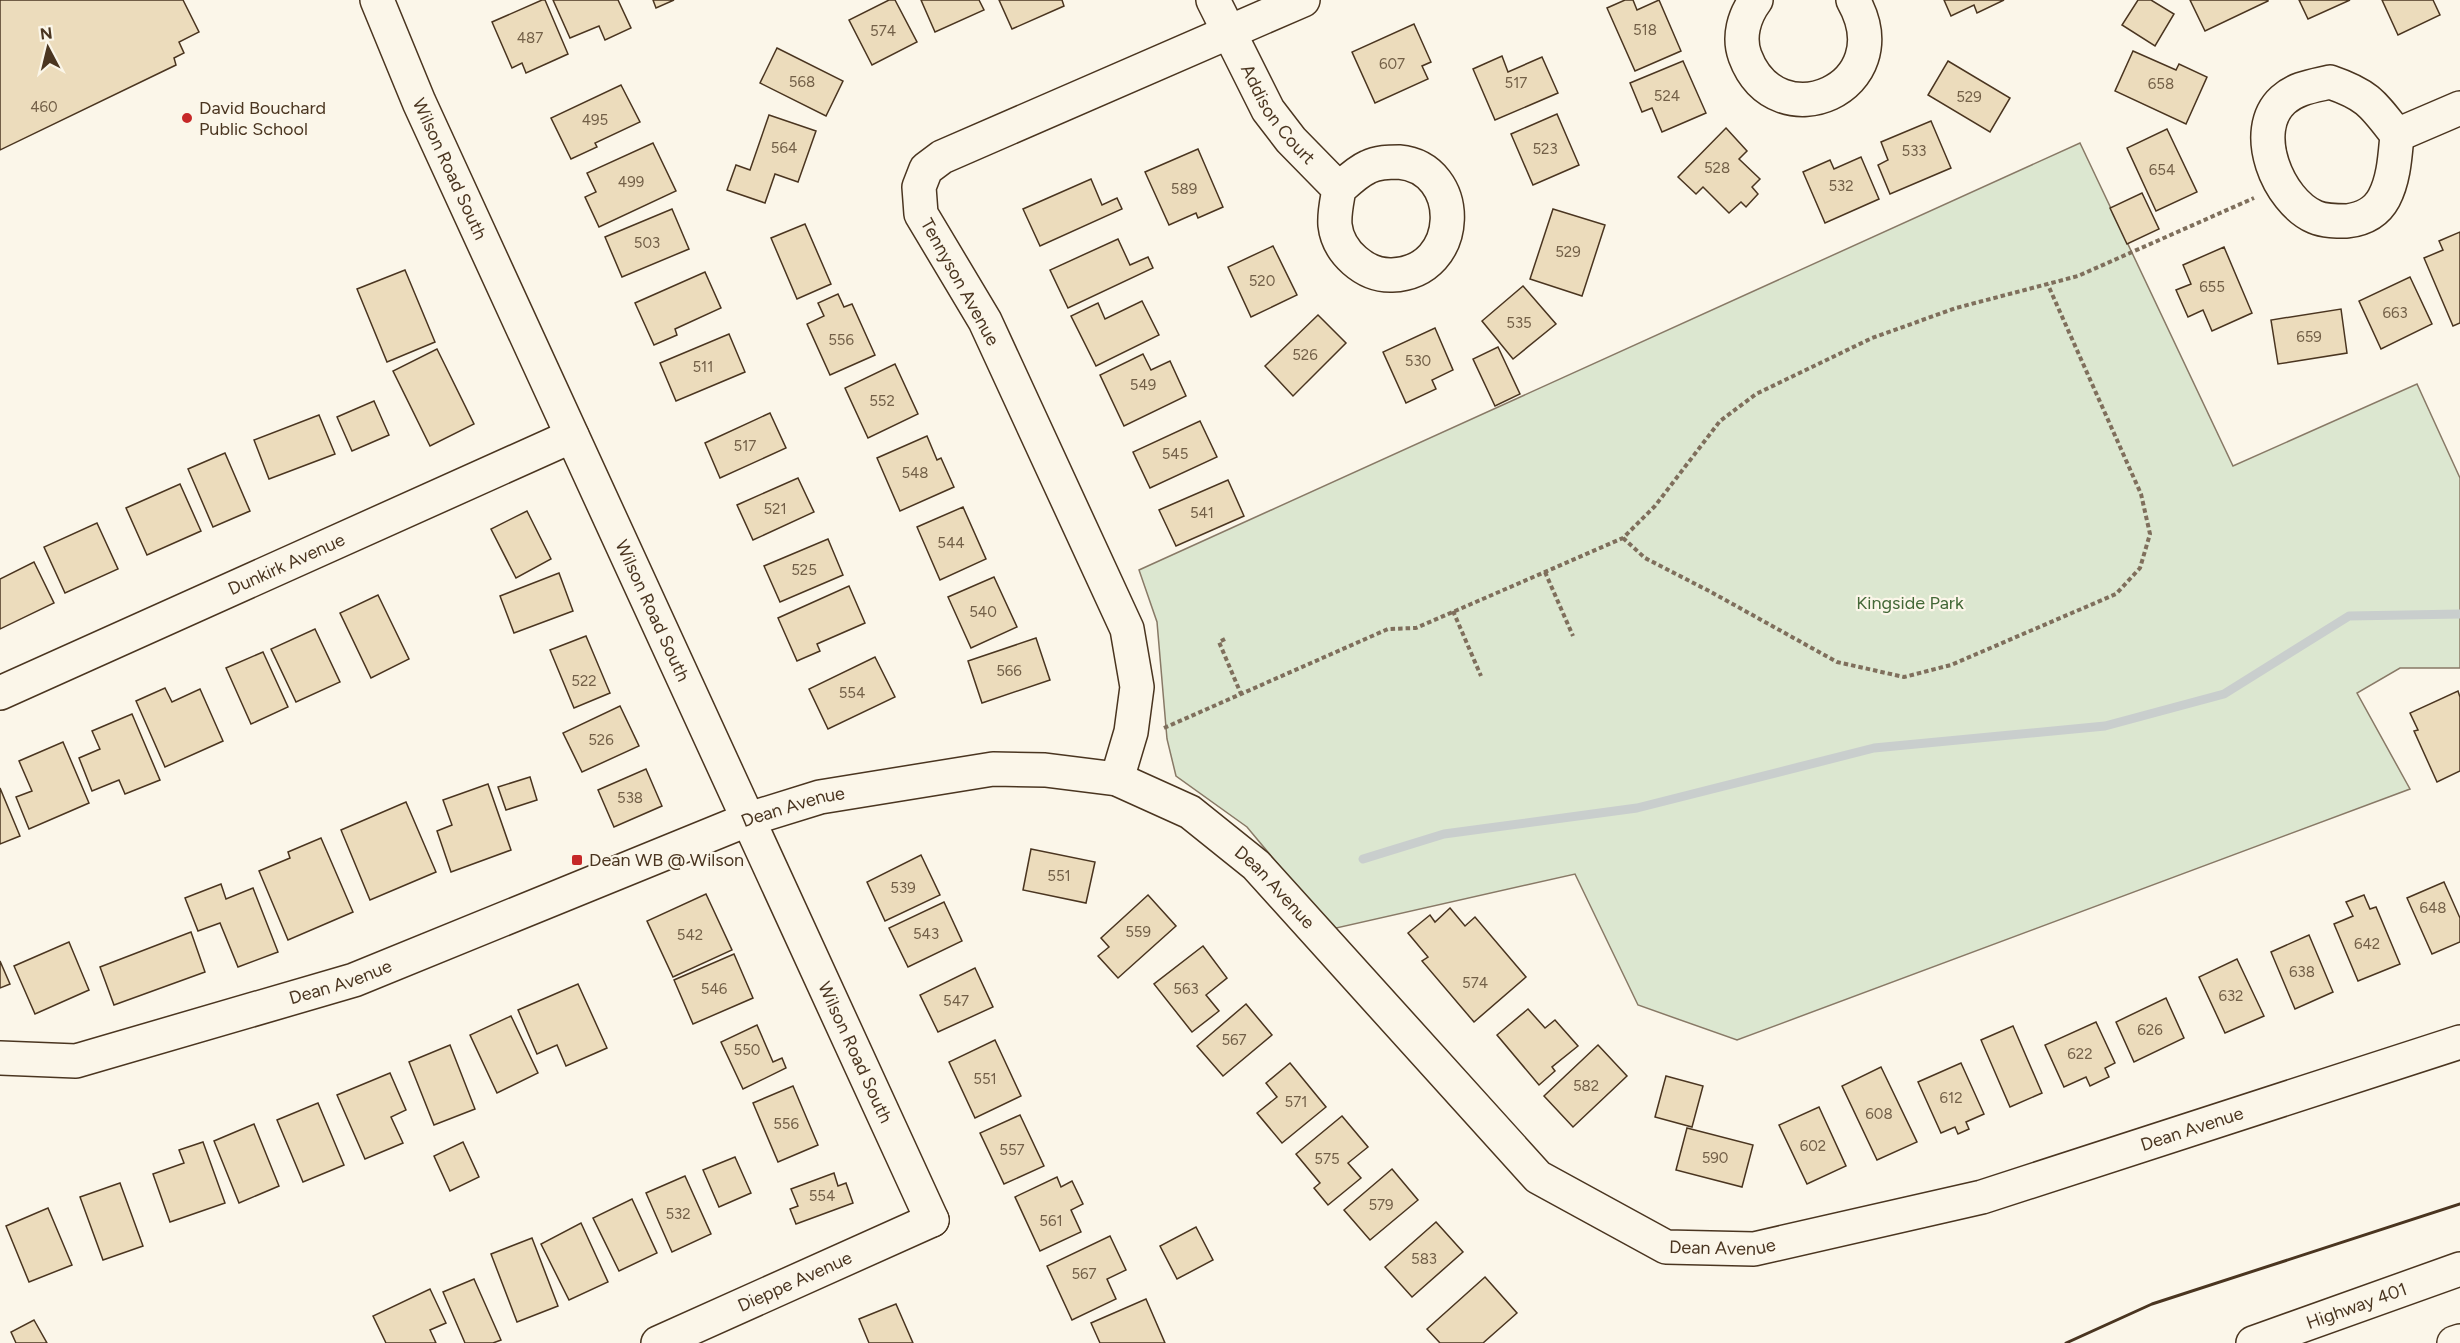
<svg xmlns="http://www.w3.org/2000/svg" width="2460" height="1343" viewBox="0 0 2460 1343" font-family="Figtree,sans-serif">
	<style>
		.green { fill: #dce7d0; stroke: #887966; stroke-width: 1.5 }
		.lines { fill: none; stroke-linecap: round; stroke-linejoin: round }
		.stream { stroke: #c9cecd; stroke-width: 9 }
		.building { fill: #ecdcbc; stroke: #4a3520; stroke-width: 1.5 }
		.minor-casing { stroke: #4a3520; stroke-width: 36 }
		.major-casing { stroke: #4a3520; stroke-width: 36 }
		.highway-casing { stroke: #4a3520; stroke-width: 36 }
		.path { stroke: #7f6f5c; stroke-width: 4; stroke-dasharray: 4.5 3; stroke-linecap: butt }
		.minor { stroke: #fbf6e9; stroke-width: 33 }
		.major { stroke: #fbf6e9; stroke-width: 33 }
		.highway { stroke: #fbf6e9; stroke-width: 33 }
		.wall { stroke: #4a3520; stroke-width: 3 }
		.poi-dot { fill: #c62828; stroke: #fbf6e9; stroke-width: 2 }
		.labels { text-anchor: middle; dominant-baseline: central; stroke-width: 4.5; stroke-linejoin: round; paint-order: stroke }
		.number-label { font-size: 15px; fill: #725f47 }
		.poi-label { font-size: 18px; fill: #4a3520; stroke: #fbf6e9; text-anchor: start }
		.street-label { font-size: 18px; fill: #4a3520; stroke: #fbf6e9 }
		.park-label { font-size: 18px; fill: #436837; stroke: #fbf6e9 }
	</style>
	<rect width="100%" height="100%" fill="#fbf6e9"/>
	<polygon class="green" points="2080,143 2233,466 2417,384 2460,478 2460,668 2400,668 2357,693 2410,789 1737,1040 1638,1005 1575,874 1332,929 1247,827 1176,776 1167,739 1157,622 1139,570"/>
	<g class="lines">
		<polyline class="stream" points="1363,859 1444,834 1637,808 1874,748 2105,726 2224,694 2349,616 2460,614"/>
	</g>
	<g class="building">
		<polygon points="0,0 183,0 199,32 179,42 184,53 174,58 176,65 0,150"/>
		<polygon points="542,0 545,0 568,54 526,73 522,63 512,68 492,22"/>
		<polygon points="553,0 618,0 631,28 605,40 599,26 570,38"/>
		<polygon points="653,0 674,0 656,8"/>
		<polygon points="889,0 895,0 917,42 872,65 849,20"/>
		<polygon points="921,0 979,0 984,10 935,32"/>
		<polygon points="999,0 1062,0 1064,6 1012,29"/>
		<polygon points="1625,0 1633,0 1637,10 1659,0 1681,51 1635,71 1607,8"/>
		<polygon points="1944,0 2004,0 1977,13 1974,5 1951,16"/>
		<polygon points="2138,0 2151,0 2174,14 2155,46 2122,25"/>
		<polygon points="2190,0 2268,0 2268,1 2205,31"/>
		<polygon points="2299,0 2350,0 2308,19"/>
		<polygon points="2382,0 2433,0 2440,15 2398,35"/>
		<polygon points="1414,24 1431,62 1422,66 1428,79 1375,103 1352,52"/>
		<polygon points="777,48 843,81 826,116 760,83"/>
		<polygon points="2133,51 2176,70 2179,64 2207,77 2186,124 2115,91"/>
		<polygon points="1502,56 1508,72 1542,57 1558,93 1495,120 1473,69"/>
		<polygon points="1683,61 1706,113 1662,132 1652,108 1642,112 1630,83"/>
		<polygon points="1948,61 2010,98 1990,132 1928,95"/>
		<polygon points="621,85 640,122 595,143 597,147 571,159 551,118"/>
		<polygon points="1557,114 1579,165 1533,185 1511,134"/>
		<polygon points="769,115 816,131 798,182 775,174 765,203 727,190 736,165 750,170"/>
		<polygon points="1931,121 1951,168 1890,194 1878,165 1888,160 1881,142"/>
		<polygon points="1726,128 1747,151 1739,159 1760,179 1752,187 1758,194 1746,207 1741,202 1729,213 1703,187 1696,194 1678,177"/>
		<polygon points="2167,129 2197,192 2156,211 2127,148"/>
		<polygon points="653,143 676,191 599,227 585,197 596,192 587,173"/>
		<polygon points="1198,149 1223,207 1198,218 1196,213 1169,225 1145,172"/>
		<polygon points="1861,157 1879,199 1825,223 1803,172 1830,160 1834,169"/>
		<polygon points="1091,179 1102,205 1117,198 1122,209 1040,246 1023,209"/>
		<polygon points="2142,193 2159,229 2127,244 2110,208"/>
		<polygon points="672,209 689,249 622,277 605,237"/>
		<polygon points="1553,209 1605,225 1582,296 1530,279"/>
		<polygon points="805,224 831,284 797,299 771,238"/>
		<polygon points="2460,232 2460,323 2453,326 2424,258 2443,250 2439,241"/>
		<polygon points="1118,239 1130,265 1148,257 1153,268 1068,308 1050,270"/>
		<polygon points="1273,246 1297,295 1251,317 1228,267"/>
		<polygon points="2224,247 2252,313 2212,331 2203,310 2188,317 2176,290 2191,284 2183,265"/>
		<polygon points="405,270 435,342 387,362 357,289"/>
		<polygon points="705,272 721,308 675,329 677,335 654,345 635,303"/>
		<polygon points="2410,277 2432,324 2381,349 2359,301"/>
		<polygon points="1523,286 1556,324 1513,359 1482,321"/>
		<polygon points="838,294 844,307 852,304 875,355 830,375 807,324 824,316 818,303"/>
		<polygon points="1142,301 1159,335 1096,366 1071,316 1098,303 1105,319"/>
		<polygon points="2341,309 2347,353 2278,364 2271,320"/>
		<polygon points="1318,315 1346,343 1293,396 1265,366"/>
		<polygon points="1435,328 1453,370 1432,380 1436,389 1406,403 1383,352"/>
		<polygon points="729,334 745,372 676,401 660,363"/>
		<polygon points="1498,347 1520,394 1495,406 1473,359"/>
		<polygon points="437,349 474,424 430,446 393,371"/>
		<polygon points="1143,354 1151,370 1170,361 1186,396 1124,426 1100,375"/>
		<polygon points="895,364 918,414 868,438 845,388"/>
		<polygon points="374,401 389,435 352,451 337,417"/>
		<polygon points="770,413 786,448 720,478 705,443"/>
		<polygon points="319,415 335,454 269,479 254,440"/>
		<polygon points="1200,421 1217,457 1150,488 1133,452"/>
		<polygon points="927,436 937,460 941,458 954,487 900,511 877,458"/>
		<polygon points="225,453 250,511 213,527 188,469"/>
		<polygon points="798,478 814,512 753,540 737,505"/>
		<polygon points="1228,480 1244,516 1176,546 1159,510"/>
		<polygon points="180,484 201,531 147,555 126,508"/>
		<polygon points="963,507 986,559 940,580 917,527"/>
		<polygon points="527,511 551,559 516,578 491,529"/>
		<polygon points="97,523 118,569 65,593 44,547"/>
		<polygon points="828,539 843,575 780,602 764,566"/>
		<polygon points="34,562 54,603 0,629 0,579"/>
		<polygon points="559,573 573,611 514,633 500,596"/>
		<polygon points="994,577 1017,627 971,648 948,597"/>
		<polygon points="849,586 865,623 817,644 820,651 797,661 778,618"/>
		<polygon points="378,595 409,659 371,678 340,613"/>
		<polygon points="315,629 340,682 296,702 271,649"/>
		<polygon points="586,636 610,693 574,708 550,650"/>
		<polygon points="1036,638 1050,680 982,703 968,661"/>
		<polygon points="263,652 288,707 251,724 226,668"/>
		<polygon points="875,657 895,697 828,729 809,689"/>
		<polygon points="165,688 172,702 200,689 223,741 165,767 136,701"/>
		<polygon points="2458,691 2460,697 2460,771 2437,782 2414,731 2418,730 2410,713"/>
		<polygon points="620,706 639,746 582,772 563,733"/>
		<polygon points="132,714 160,780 125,794 119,780 92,791 79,758 100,749 92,731"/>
		<polygon points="63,742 89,803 29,829 16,797 32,791 19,761"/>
		<polygon points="646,769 662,806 614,827 598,790"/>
		<polygon points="530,777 537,800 506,810 498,787"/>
		<polygon points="488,784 511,850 451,872 437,831 452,825 443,800"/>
		<polygon points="0,788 20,836 0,844"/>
		<polygon points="406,802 436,872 370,900 341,830"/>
		<polygon points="321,838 353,912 288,940 259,871 290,858 288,852"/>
		<polygon points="1031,849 1095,862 1086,903 1023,890"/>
		<polygon points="921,855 940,895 885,921 867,882"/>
		<polygon points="2444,882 2460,918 2460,942 2432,954 2407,898"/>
		<polygon points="221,884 226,899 253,888 278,952 238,967 220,923 198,931 185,898"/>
		<polygon points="706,894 732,950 673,977 647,921"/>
		<polygon points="1148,895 1176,926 1118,978 1098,956 1109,947 1101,938"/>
		<polygon points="2364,895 2370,909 2376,907 2400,964 2358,981 2334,924 2353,916 2346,902"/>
		<polygon points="944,902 962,941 908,967 889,928"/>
		<polygon points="1450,908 1465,926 1475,917 1526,977 1474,1022 1422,961 1428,957 1408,933 1430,915 1435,922"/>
		<polygon points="191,932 205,972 114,1005 100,967"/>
		<polygon points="2309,935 2333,992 2295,1009 2271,952"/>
		<polygon points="69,942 89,990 35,1014 14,966"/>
		<polygon points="1203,946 1227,978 1206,995 1219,1011 1192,1032 1154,984"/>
		<polygon points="734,954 753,998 693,1024 674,980"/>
		<polygon points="2237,959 2264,1016 2225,1033 2199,977"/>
		<polygon points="0,961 10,984 0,988"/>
		<polygon points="975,968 993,1007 938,1032 920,995"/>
		<polygon points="578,984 607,1048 566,1066 557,1045 537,1054 518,1010"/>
		<polygon points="2166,998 2184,1038 2134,1062 2116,1022"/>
		<polygon points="1246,1004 1272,1035 1223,1076 1197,1046"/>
		<polygon points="1528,1009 1545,1028 1555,1020 1578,1046 1552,1067 1555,1071 1539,1085 1497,1035"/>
		<polygon points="511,1016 538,1073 497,1093 470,1035"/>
		<polygon points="2096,1022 2115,1063 2105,1068 2109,1077 2090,1086 2086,1077 2064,1087 2045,1045"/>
		<polygon points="757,1025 773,1062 782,1058 786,1068 743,1089 721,1042"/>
		<polygon points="2013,1026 2042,1093 2010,1107 1981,1040"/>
		<polygon points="995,1040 1021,1096 975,1118 949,1062"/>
		<polygon points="450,1045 475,1109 434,1125 409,1062"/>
		<polygon points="1598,1045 1627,1076 1573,1127 1544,1096"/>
		<polygon points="1290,1063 1326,1107 1282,1143 1257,1113 1277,1097 1266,1083"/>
		<polygon points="1961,1063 1984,1114 1966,1122 1969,1129 1958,1134 1955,1127 1941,1133 1918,1082"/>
		<polygon points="1881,1067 1917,1142 1877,1160 1842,1086"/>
		<polygon points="390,1073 406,1110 391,1117 403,1143 365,1159 337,1095"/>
		<polygon points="1666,1076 1703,1086 1692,1127 1655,1117"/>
		<polygon points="793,1086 818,1145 778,1162 753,1103"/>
		<polygon points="318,1103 344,1165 303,1182 277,1120"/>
		<polygon points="1819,1107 1846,1166 1807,1184 1779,1125"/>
		<polygon points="1020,1115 1044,1166 1004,1184 980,1133"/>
		<polygon points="1342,1116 1368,1147 1348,1163 1361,1178 1328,1205 1314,1188 1320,1183 1296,1154"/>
		<polygon points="254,1124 279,1186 239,1203 214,1141"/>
		<polygon points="1687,1128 1753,1145 1742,1187 1676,1170"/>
		<polygon points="203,1142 225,1203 170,1222 153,1174 184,1163 179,1150"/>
		<polygon points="463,1142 479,1177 450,1191 434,1156"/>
		<polygon points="735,1157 751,1193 719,1207 703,1170"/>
		<polygon points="1392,1169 1418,1200 1370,1240 1344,1210"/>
		<polygon points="834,1173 838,1186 846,1183 853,1203 796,1224 790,1209 798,1206 791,1189"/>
		<polygon points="685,1176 711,1234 672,1252 646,1193"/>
		<polygon points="1057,1177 1061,1187 1072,1181 1083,1204 1071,1210 1081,1232 1040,1251 1015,1197"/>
		<polygon points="120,1183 143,1246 103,1260 80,1197"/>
		<polygon points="632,1199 657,1253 619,1271 593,1218"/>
		<polygon points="48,1208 72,1265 29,1282 6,1226"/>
		<polygon points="1436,1222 1463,1252 1412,1297 1385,1267"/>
		<polygon points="581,1223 608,1282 569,1300 541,1244"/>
		<polygon points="1196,1227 1213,1260 1177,1279 1160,1246"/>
		<polygon points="1110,1236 1126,1270 1107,1279 1116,1299 1072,1320 1047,1266"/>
		<polygon points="532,1238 558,1306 517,1322 491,1254"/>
		<polygon points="1485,1277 1517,1313 1483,1343 1440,1343 1427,1329"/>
		<polygon points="474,1279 501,1340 493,1343 465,1343 443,1292"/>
		<polygon points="430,1289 446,1323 430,1330 436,1343 386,1343 373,1316"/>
		<polygon points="1146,1299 1165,1343 1100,1343 1091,1323"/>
		<polygon points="896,1304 913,1343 869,1343 859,1319"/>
		<polygon points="34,1320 47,1343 16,1343 11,1332"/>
	</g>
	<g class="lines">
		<g class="minor-casing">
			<g id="minor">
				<path id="s1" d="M1213 0 1268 110 1291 140 1339 189C1337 201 1334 213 1335 225 1338 252 1365 276 1392 275 1464 272 1465 168 1399 162 1389 162 1378 162 1368 167 1357 172 1348 181 1339 189"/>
				<path d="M1756 0C1744 16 1738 37 1745 56 1777 142 1903 88 1853 0"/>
				<path d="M2330 82C2368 95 2373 104 2397 135 2395 156 2394 179 2384 198 2376 213 2363 219 2347 221 2337 221 2324 221 2315 217 2278 201 2249 131 2283 100 2296 88 2313 86 2330 82Z"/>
				<polyline points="2397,135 2460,108"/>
				<path id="s2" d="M0 693 572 436"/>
				<polyline points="1117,779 1131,732 1137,687 1127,629 985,321 921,214 919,187 926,169 942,157 1303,0"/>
				<path id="s3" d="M0 1058 76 1061 354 980 749 819 820 797 993 769 1045 770 1117 779 1190 812 1256 865 1538 1177 1666 1247 1754 1249 1982 1197 2460 1042"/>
				<path id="s4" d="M658 1343 932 1220"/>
			</g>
		</g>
		<g class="major-casing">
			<g id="major">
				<path id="s5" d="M377 0 419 102 932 1220"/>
			</g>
		</g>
		<g class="highway-casing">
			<g id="highway">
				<path id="s6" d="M2253 1343 2460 1269"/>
				<polyline points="2454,1343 2460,1341"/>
			</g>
		</g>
		<g class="path">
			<polyline points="1623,538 1645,558 1711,592 1837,662 1904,677 1951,665 2116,594 2140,568 2150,534 2141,494 2048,285"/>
			<polyline points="1545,572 1573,636"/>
			<polyline points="1453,611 1481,676"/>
			<polyline points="1225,639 1219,642 1241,694"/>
			<polyline points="1164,728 1388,629 1416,628 1623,538 1655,506 1720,421 1756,394 1872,338 1956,308 2078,276 2254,198"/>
		</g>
		<use href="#minor" class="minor"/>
		<use href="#major" class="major"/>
		<use href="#highway" class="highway"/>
		<polyline class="wall" points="2066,1343 2152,1304 2460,1204"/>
	</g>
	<g class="poi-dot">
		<circle cx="187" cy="118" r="6"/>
		<rect x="571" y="854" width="12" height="12" rx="3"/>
	</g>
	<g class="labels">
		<g class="number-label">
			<text x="1645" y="30">518</text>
			<text x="883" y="31">574</text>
			<text x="530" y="38">487</text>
			<text x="1392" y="64">607</text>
			<text x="802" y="82">568</text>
			<text x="1516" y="83">517</text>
			<text x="2161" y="84">658</text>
			<text x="1667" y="96">524</text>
			<text x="1969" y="97">529</text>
			<text x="44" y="107">460</text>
			<text x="595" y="120">495</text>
			<text x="784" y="148">564</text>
			<text x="1545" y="149">523</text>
			<text x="1914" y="151">533</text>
			<text x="1717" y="168">528</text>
			<text x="2162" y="170">654</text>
			<text x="631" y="182">499</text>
			<text x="1841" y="186">532</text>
			<text x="1184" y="189">589</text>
			<text x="647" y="243">503</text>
			<text x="1568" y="252">529</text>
			<text x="1262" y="281">520</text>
			<text x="2212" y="287">655</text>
			<text x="2395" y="313">663</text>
			<text x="1519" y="323">535</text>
			<text x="2309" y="337">659</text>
			<text x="841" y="340">556</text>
			<text x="1305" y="355">526</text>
			<text x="1418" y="361">530</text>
			<text x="703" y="367">511</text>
			<text x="1143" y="385">549</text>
			<text x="882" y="401">552</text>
			<text x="745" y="446">517</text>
			<text x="1175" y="454">545</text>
			<text x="915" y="473">548</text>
			<text x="775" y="509">521</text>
			<text x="1202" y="513">541</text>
			<text x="951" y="543">544</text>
			<text x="804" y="570">525</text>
			<text x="983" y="612">540</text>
			<text x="1009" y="671">566</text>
			<text x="584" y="681">522</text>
			<text x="852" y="693">554</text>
			<text x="601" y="740">526</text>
			<text x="630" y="798">538</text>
			<text x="1059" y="876">551</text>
			<text x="903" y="888">539</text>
			<text x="2433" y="908">648</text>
			<text x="1138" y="932">559</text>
			<text x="926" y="934">543</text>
			<text x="690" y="935">542</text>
			<text x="2367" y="944">642</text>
			<text x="2302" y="972">638</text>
			<text x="1475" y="983">574</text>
			<text x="714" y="989">546</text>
			<text x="1186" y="989">563</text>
			<text x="2231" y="996">632</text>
			<text x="956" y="1001">547</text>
			<text x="2150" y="1030">626</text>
			<text x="1234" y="1040">567</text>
			<text x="747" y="1050">550</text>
			<text x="2080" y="1054">622</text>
			<text x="985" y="1079">551</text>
			<text x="1586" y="1086">582</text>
			<text x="1951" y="1098">612</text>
			<text x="1296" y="1102">571</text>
			<text x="1879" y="1114">608</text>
			<text x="786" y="1124">556</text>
			<text x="1813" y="1146">602</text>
			<text x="1012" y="1150">557</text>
			<text x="1715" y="1158">590</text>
			<text x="1327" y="1159">575</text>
			<text x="822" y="1196">554</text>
			<text x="1381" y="1205">579</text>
			<text x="678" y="1214">532</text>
			<text x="1051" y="1221">561</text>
			<text x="1424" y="1259">583</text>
			<text x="1084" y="1274">567</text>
		</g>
		<g class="poi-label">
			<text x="199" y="108">David Bouchard<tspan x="199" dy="21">Public School</tspan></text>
			<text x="589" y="860">Dean WB @ Wilson</text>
		</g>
		<g class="street-label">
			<text stroke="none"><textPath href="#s1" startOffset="132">Addison Court</textPath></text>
			<text stroke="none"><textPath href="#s5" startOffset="184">Wilson Road South</textPath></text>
			<text transform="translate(960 282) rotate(61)">Tennyson Avenue</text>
			<text stroke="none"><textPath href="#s2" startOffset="314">Dunkirk Avenue</textPath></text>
			<text stroke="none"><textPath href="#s5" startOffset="670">Wilson Road South</textPath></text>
			<text stroke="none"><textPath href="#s3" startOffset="838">Dean Avenue</textPath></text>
			<text stroke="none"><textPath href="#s3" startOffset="1360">Dean Avenue</textPath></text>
			<text stroke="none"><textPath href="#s3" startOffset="352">Dean Avenue</textPath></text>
			<text stroke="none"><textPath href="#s5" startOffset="1156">Wilson Road South</textPath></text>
			<text stroke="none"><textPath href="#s3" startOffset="2440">Dean Avenue</textPath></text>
			<text stroke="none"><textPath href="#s3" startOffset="1954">Dean Avenue</textPath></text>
			<text stroke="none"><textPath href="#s4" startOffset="150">Dieppe Avenue</textPath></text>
			<text stroke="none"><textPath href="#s6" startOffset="110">Highway 401</textPath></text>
		</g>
		<g class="park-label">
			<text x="1910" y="603">Kingside Park</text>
		</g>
	</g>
	<g transform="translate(48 48) rotate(353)" stroke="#fbf6e9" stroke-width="4.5" paint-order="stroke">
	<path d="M0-4.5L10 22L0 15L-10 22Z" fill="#4a3520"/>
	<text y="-9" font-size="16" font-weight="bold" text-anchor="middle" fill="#4a3520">N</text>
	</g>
</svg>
